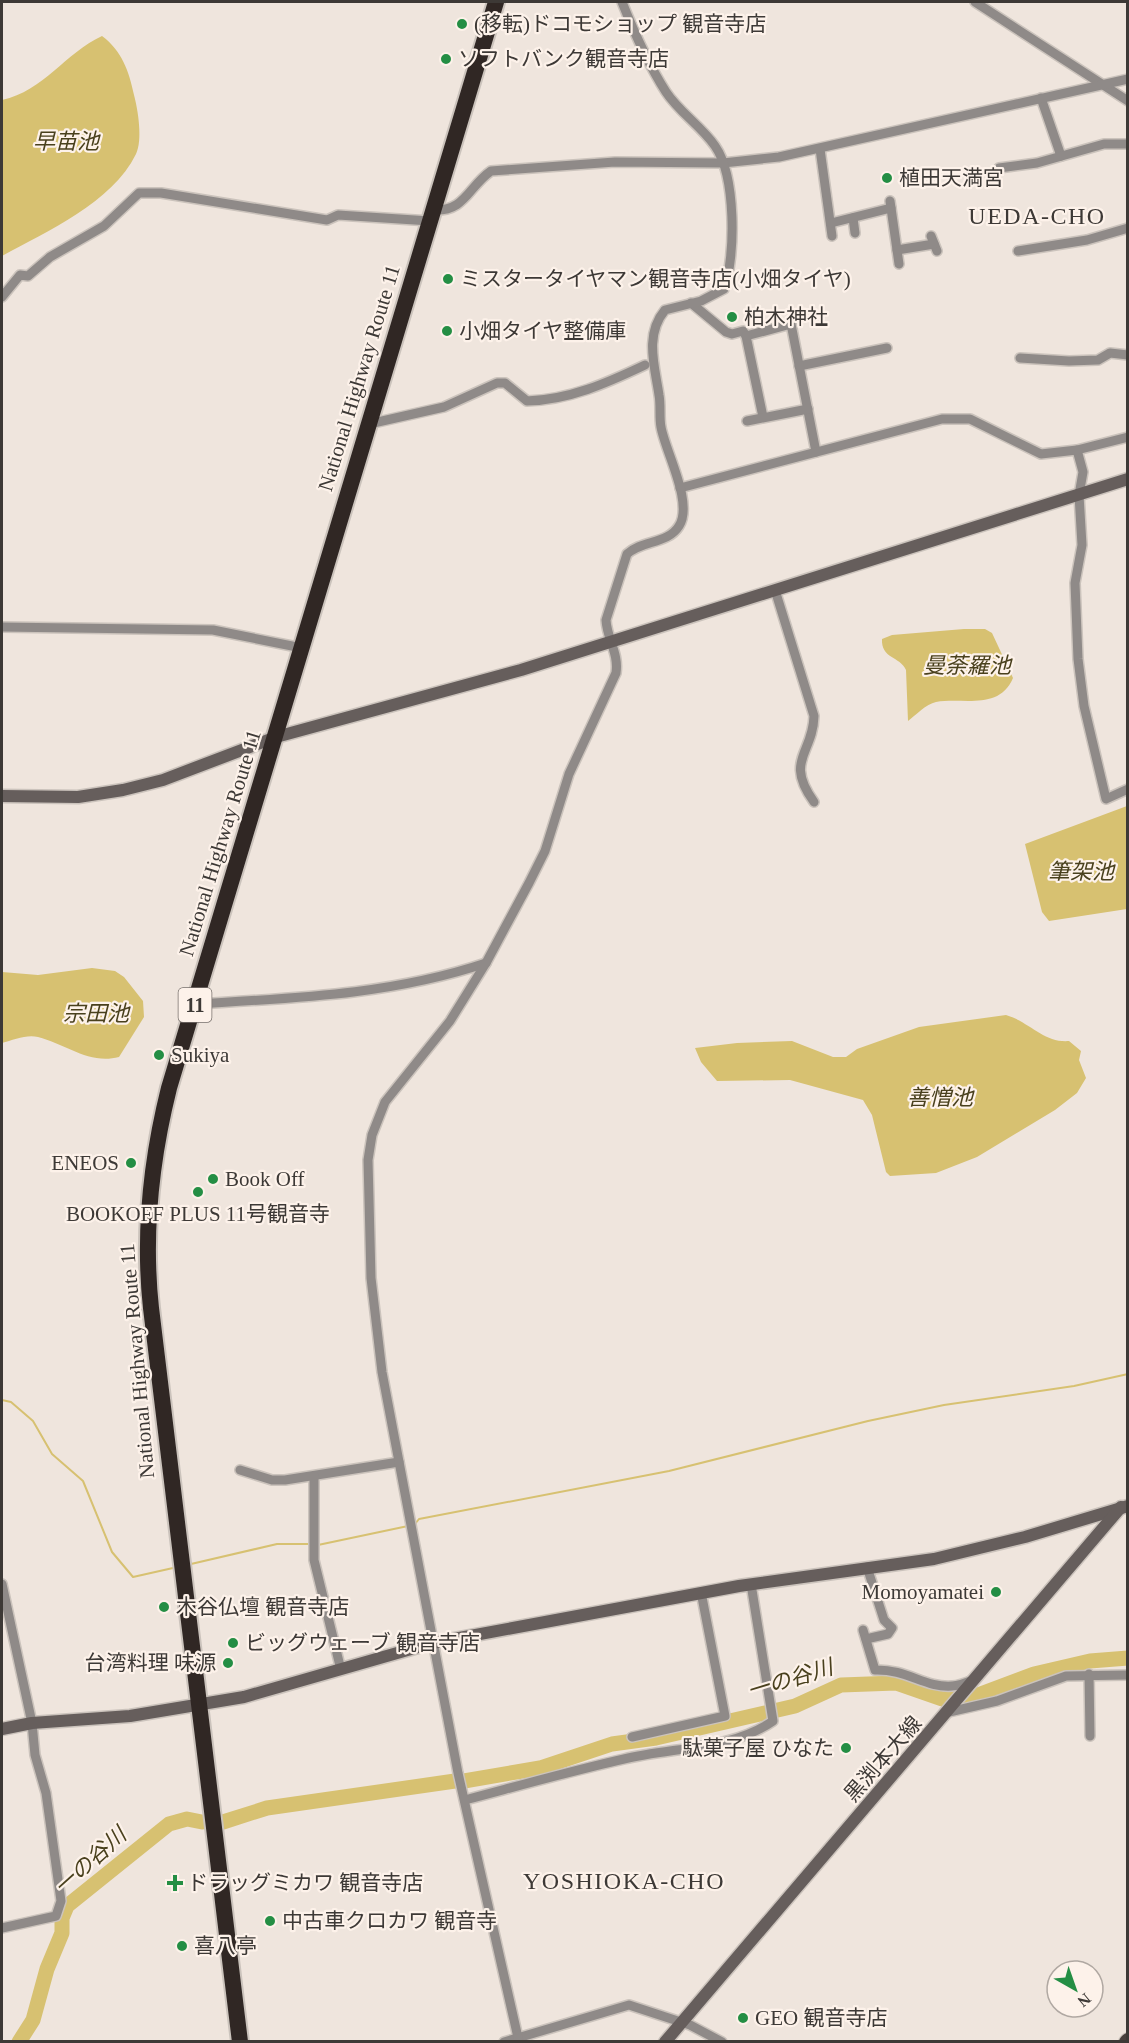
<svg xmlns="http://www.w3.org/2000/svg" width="1129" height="2043" viewBox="0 0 1129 2043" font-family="'Times New Roman','Noto Sans JP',serif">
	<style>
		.water { fill: #d7c171 }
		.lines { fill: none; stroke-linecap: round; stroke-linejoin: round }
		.stream { stroke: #d7c171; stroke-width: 2 }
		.river { stroke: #d7c171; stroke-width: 15 }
		.street-casing { stroke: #cbc3bc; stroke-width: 12 }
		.secondary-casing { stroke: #cbc3bc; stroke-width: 15 }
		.primary-casing { stroke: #cbc3bc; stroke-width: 16 }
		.highway-casing { stroke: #cbc3bc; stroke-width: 20 }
		.street { stroke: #8f8a88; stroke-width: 9 }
		.secondary { stroke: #665e5c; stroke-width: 12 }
		.primary { stroke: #49403d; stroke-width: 14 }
		.highway { stroke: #302724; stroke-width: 16 }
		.poi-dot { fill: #248e44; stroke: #fdf2ea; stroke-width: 2 }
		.labels { text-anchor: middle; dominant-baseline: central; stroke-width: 4.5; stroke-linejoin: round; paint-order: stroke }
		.shield { fill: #fdf2ea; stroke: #77706c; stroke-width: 1.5 }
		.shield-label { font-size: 20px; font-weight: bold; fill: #3d3936 }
		.poi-label { font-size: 21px; fill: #3d3936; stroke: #fdf2ea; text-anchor: start }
		.street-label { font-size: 21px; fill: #3d3936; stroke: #fdf2ea }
		.water-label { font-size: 22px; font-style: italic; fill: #49401d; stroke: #fdf2ea }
		.quarter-label { font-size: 24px; letter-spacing: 1.5px; fill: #3d3936; stroke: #fdf2ea }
	</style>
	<rect width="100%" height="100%" fill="#efe5dd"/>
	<g class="water">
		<path d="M102 36C122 51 129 71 134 95 138 110 143 140 136 154 112 203 47 231 2 256V100C44 91 65 53 102 36Z"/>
		<path d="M964 629H985L992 633 1013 678C999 711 963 697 936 702 926 704 916 715 908 721L906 670C900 656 881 659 882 639L892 635Z"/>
		<polygon points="1127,806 1127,909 1049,921 1042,912 1025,844"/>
		<path d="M92 968 115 971 124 977 143 1001 144 1017 119 1057C89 1065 66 1044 38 1037 27 1034 13 1040 2 1043V972L38 975Z"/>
		<path d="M1006 1015C1030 1022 1044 1043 1069 1041L1081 1051 1079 1060 1086 1078 1077 1093 1055 1110 977 1157 936 1173 890 1176 886 1172 872 1115 863 1100 790 1080 717 1081 701 1062 695 1048 737 1043 792 1041 833 1057H846L857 1049 919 1027Z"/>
	</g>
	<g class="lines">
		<g class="stream">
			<polyline points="2,1400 11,1402 33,1421 52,1454 83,1481 112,1552 133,1577 173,1568"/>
			<polyline points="415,1524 419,1519 669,1471 868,1421 944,1405 1074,1386 1128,1374"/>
			<polyline points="318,1545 408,1526"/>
			<polyline points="191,1564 277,1544 309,1544"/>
		</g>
		<g class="river">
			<polyline points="464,1781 540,1768 612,1744 656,1738 795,1706 841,1685 896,1683 942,1699 978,1695 1034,1674 1090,1661 1128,1658"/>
			<polyline points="223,1822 267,1808 455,1781"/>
			<polyline points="19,2042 33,2020 47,1969 62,1933 62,1918 67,1906 169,1824 187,1819 202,1822"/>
		</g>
		<g class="street-casing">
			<g id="street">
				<polyline points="975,2 1128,101"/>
				<polyline points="1041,98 1061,156"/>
				<polyline points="820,149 832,236"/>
				<polyline points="999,168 1037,163 1104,144 1128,144"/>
				<polyline points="890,201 899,264"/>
				<path d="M433 210C465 212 468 187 491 171L615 162 723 163 779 157 1128 79"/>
				<polyline points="853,218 855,233"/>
				<polyline points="831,223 891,208"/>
				<polyline points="931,236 937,251"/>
				<polyline points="897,250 934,244"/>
				<polyline points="1018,251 1087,240 1128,228"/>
				<polyline points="2,297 20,275 28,276 50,257 104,226 139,193 161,193 327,220 338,215 430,221"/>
				<polyline points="691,303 726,332 732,334 743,331 746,336"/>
				<polyline points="1020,358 1069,361 1098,360 1110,353 1128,355"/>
				<polyline points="799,366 887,348"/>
				<polyline points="763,417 746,336 791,324 816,452"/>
				<polyline points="747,421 808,409"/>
				<path d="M369 424 444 407 497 383H505L527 401C569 400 607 383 645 365"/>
				<polyline points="1077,450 1083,472 1079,495 1082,545 1075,583 1078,659 1084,706 1106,799 1128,789"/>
				<polyline points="680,488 942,419 970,419 1041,454 1077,450 1128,437"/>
				<path d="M775 590 814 716C813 754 784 760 814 802"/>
				<polyline points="2,627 213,630 302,648"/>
				<path d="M195 1004C294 998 391 995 486 963"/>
				<polyline points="240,1470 272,1480 285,1480 399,1462"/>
				<polyline points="314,1476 314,1560 341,1670"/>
				<polyline points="2,1584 32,1723 35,1755 46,1793 61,1901 56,1916 2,1928"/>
				<path d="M863 1630 875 1670C907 1669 925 1688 952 1686 959 1686 968 1682 975 1679"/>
				<polyline points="866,1639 888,1634 892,1628 884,1620 867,1567"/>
				<polyline points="1089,1674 1090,1736"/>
				<polyline points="949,1712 997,1701 1066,1676 1128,1675"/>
				<polyline points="632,1737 725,1716 701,1592"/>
				<path d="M465 1800C518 1786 571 1771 624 1759 674 1747 731 1750 773 1721L751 1584"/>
				<polyline points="504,2042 629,2005 690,2025 722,2042"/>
				<path d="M519 2042 458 1773 382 1372 371 1278 368 1160 372 1135 385 1102 450 1021 486 963 529 883 545 851 569 774 616 673C619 653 607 639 606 620L627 554C642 540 668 544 679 526 694 503 665 451 661 427 659 417 661 406 659 395 655 367 644 335 665 310L701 301 724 289C736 256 736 176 715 146 701 126 679 112 666 92 648 64 634 32 622 2"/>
			</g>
		</g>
		<g class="secondary-casing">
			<g id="secondary">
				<polyline points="2,796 78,797 123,790 163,780 276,737 521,670 1128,479"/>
				<polyline points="2,1729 32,1723 130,1716 244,1697 432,1643 739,1586 934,1559 1025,1537 1128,1506"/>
				<polyline points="665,2042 1121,1507"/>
			</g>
		</g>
		<g class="primary-casing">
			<polyline id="primary" points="1126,2042 1128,2040"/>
		</g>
		<g class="highway-casing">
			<path id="highway" d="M240 2042 151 1308C143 1234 151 1160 169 1088L496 2"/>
		</g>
		<use href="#street" class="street"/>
		<use href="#secondary" class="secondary"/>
		<use href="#primary" class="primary"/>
		<use href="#highway" class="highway"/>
	</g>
	<g class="poi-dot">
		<circle cx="462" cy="24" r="6"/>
		<circle cx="446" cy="59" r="6"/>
		<circle cx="887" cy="178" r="6"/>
		<circle cx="448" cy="279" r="6"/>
		<circle cx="732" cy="317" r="6"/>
		<circle cx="447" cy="331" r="6"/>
		<circle cx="159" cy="1055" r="6"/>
		<circle cx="131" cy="1163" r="6"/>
		<circle cx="213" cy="1179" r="6"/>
		<circle cx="198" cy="1192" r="6"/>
		<circle cx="996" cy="1592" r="6"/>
		<circle cx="164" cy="1607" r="6"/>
		<circle cx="233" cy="1643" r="6"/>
		<circle cx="228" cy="1663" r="6"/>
		<circle cx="846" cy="1748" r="6"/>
		<path d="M172 1874h6v6h6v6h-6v6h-6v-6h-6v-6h6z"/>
		<circle cx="270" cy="1921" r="6"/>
		<circle cx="182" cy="1946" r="6"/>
		<circle cx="743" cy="2018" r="6"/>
	</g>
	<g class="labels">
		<rect class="shield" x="178.5" y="988" width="33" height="34" rx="4.5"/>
		<g class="shield-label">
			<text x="195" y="1005">11</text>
		</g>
		<g class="poi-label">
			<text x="474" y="24">(移転)ドコモショップ 観音寺店</text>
			<text x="458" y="59">ソフトバンク観音寺店</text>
			<text x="899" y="178">植田天満宮</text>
			<text x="460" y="279">ミスタータイヤマン観音寺店(小畑タイヤ)</text>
			<text x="744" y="317">柏木神社</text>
			<text x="459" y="331">小畑タイヤ整備庫</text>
			<text x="171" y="1055">Sukiya</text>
			<text x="119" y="1163" text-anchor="end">ENEOS</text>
			<text x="225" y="1179">Book Off</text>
			<text x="198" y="1214" text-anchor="middle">BOOKOFF PLUS 11号観音寺</text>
			<text x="984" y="1592" text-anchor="end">Momoyamatei</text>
			<text x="176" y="1607">木谷仏壇 観音寺店</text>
			<text x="245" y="1643">ビッグウェーブ 観音寺店</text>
			<text x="216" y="1663" text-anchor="end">台湾料理 味源</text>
			<text x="834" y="1748" text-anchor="end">駄菓子屋 ひなた</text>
			<text x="187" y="1883">ドラッグミカワ 観音寺店</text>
			<text x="282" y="1921">中古車クロカワ 観音寺</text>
			<text x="194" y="1946">喜八亭</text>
			<text x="755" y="2018">GEO 観音寺店</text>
		</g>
		<g class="street-label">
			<text transform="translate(359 378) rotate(-73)">National Highway Route 11</text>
			<text transform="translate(220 843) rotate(-73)">National Highway Route 11</text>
			<text transform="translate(137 1361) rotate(-95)">National Highway Route 11</text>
			<text transform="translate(883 1759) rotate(-49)">黒渕本大線</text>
		</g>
		<g class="water-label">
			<text x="66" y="141">早苗池</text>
			<text x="967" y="665">曼荼羅池</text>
			<text x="1081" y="871">筆架池</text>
			<text x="96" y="1013">宗田池</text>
			<text x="940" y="1097">善憎池</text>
			<text transform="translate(790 1679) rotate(-17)">一の谷川</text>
			<text transform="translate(90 1861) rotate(-42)">一の谷川</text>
		</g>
		<g class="quarter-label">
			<text x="1037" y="216">UEDA-CHO</text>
			<text x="624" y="1881">YOSHIOKA-CHO</text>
		</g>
	</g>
	<rect width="1129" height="2043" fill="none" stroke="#3d3936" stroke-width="6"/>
	<g transform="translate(1075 1989) rotate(140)"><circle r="28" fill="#fdf2ea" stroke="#b0a8a2" stroke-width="1.5"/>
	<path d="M0-4.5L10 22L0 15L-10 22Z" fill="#248e44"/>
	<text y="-9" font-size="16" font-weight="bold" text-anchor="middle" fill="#3d3936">N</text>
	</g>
</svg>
